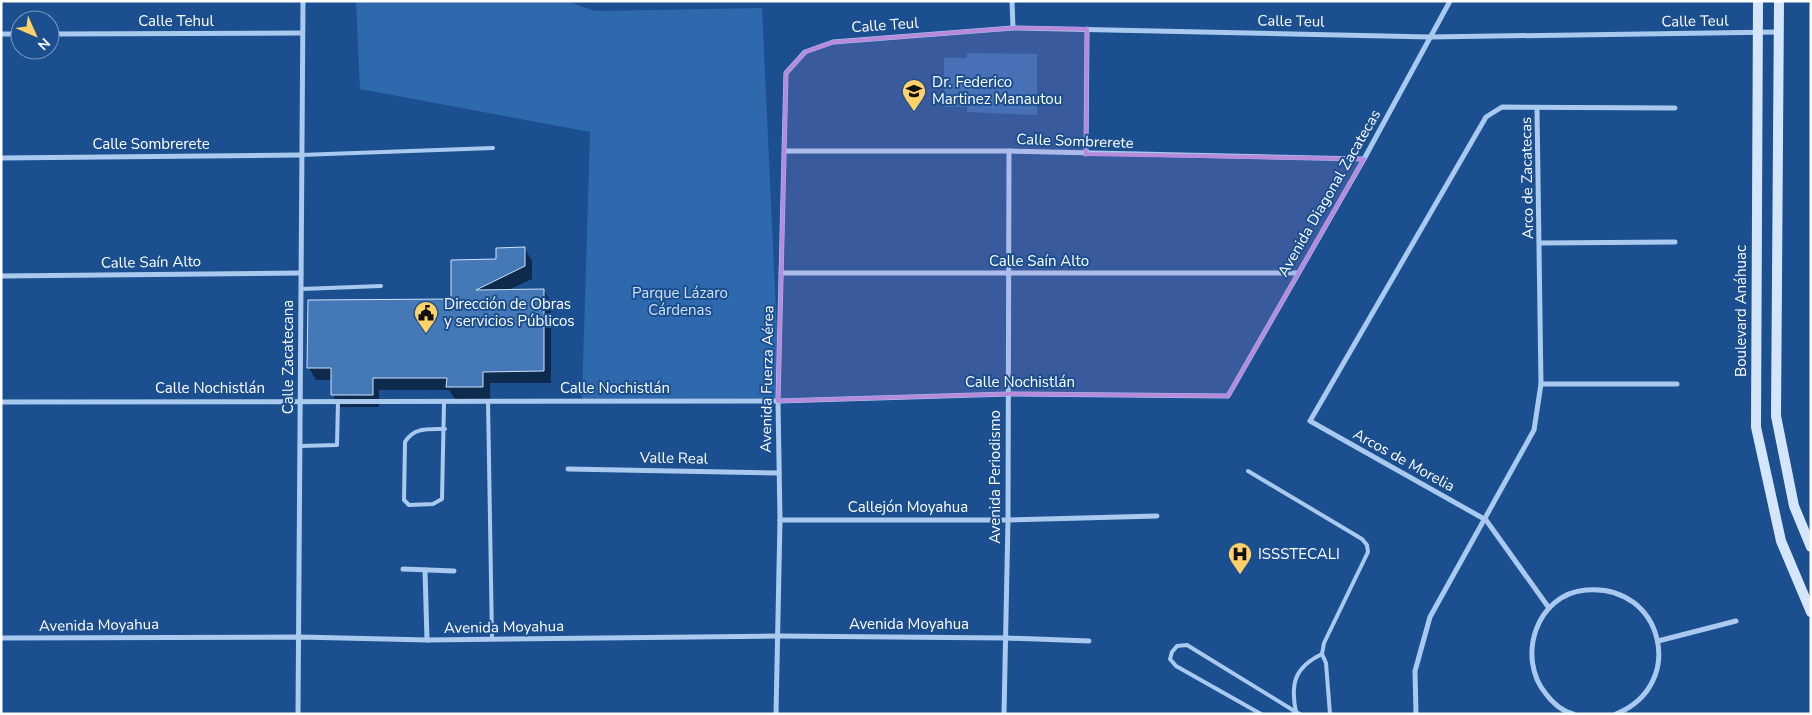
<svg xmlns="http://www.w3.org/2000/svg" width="1812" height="715" viewBox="0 0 1812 715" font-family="'Nunito Sans',sans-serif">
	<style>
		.green { fill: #2e69ad }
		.shadow { fill: #0007 }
		.building { fill: #4478b7; stroke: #cfe3fa }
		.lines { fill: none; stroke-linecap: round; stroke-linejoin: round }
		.service { stroke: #a9c9ee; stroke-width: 4 }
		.minor { stroke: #a9c9ee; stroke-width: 5 }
		.secondary { stroke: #d6e6fa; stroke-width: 10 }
		.marked { fill: #b68bdc; fill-opacity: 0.2; stroke: #b68bdc; stroke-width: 4; stroke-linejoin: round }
		.labels { text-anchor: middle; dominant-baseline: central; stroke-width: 4; stroke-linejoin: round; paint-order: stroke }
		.street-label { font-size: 15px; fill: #fff; stroke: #1b4f8f }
		.poi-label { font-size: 15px; fill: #fff; stroke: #1b4f8f; text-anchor: start }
		.park-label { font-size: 15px; fill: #cfe3fa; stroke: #1b4f8f }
	</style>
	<rect width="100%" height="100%" fill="#1b4f8f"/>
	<g class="green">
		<polygon points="356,1 566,1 595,11 762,8 780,398 582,399 590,132 360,89"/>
		<polygon points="967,53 1037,54 1037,115 967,112 967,107 944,107 944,58 967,58"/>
	</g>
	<polygon class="shadow" points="525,249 532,261 532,279 506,291 544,291 551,303 551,383 490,383 490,399 455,399 449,390 379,390 379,407 340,407 333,395 333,380 316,380 309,368 452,300 498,260"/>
	<polygon class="building" points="525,247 525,266 476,290 544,289 544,371 483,372 483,387 446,387 447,378 373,378 373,395 331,395 331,368 307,368 308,300 451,299 451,260 496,259 496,248"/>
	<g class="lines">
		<g class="service">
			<polyline points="300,155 493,148"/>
			<polyline points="301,289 381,286"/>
			<polyline points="488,401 492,639"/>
			<path d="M444 403 442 499 433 504 409 505 404 500 405 442C414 427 429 429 445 429"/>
			<polyline points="300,446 337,445 338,401"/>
			<polyline points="1248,471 1362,539 1367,545 1368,552 1324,643 1322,654 1326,663 1330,714"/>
			<polyline points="1261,714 1176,666 1170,659 1172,652 1177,646 1187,645 1296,712 1293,714"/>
			<path d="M1300 714 1296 712C1290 683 1295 667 1322 654"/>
		</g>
		<g class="minor">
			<polyline points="1012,1 1013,28"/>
			<polyline points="1,34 20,34"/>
			<polyline points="50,34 302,33"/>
			<polyline points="785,151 1009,151 1364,159"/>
			<polyline points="1086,154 1087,29"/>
			<polyline points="1,158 300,155"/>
			<polyline points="1541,243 1675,242"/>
			<polyline points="781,273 1297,273"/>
			<polyline points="1,276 301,273"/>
			<polyline points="1541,384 1677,384"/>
			<polyline points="1,402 778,401 1008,394 1228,396 1364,159 1450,1"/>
			<polyline points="568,469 779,473"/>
			<polyline points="780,520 1008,520 1157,516"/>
			<polyline points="403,569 454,571"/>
			<polyline points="425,570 427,640"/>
			<polyline points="1549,608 1486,520 1310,421 1486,117 1502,107 1675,108"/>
			<polyline points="1,638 300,637 427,640 777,636 1006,638 1089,641"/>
			<polyline points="1658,641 1736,621"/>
			<polyline points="298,714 303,1"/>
			<polyline points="776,714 780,520 778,401 786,73 805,52 833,42 1013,28 1430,37 1778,32"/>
			<polyline points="1004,714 1008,520 1009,151"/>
			<polyline points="1416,714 1415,671 1430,617 1534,430 1541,384 1537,109"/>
			<path d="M1573 714C1562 711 1552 702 1546 694 1516 658 1536 594 1586 590 1663 583 1688 685 1616 714"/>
		</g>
		<g class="secondary">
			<polyline points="1758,1 1756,427 1781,541 1811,612"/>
			<polyline points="1779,1 1776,416 1794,506 1811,547"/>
		</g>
	</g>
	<path class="marked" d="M1013 28 1087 29 1086 154 1364 159 1228 396 1008 394 778 401 786 73 805 52 833 42Z"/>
	<defs>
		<g id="school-pin" transform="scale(1.25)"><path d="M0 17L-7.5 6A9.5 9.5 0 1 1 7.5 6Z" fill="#ffd166" stroke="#1b4f8f"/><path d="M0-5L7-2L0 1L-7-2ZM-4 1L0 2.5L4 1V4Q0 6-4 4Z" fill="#111"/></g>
		<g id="civic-pin" transform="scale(1.25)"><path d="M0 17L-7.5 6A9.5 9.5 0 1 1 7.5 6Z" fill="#ffd166" stroke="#1b4f8f"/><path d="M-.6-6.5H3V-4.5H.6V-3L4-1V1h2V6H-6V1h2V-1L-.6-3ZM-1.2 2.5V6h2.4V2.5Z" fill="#111"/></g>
		<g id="hospital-pin" transform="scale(1.25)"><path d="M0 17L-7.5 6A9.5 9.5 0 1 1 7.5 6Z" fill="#ffd166" stroke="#1b4f8f"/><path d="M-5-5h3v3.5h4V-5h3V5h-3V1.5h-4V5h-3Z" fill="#111"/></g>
	</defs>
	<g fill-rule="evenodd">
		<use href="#school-pin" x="914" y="91"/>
		<use href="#civic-pin" x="426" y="313"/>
		<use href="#hospital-pin" x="1240" y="554"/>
	</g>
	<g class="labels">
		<g class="street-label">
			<text x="176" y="21">Calle Tehul</text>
			<text transform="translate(1291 21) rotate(1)">Calle Teul</text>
			<text transform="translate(1695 21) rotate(-1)">Calle Teul</text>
			<text transform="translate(885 25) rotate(-4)">Calle Teul</text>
			<text transform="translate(1075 141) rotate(2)">Calle Sombrerete</text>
			<text x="151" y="144">Calle Sombrerete</text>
			<text transform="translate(1527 178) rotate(-91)">Arco de Zacatecas</text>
			<text transform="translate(1329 193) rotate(-60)">Avenida Diagonal Zacatecas</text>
			<text x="1039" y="261">Calle Saín Alto</text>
			<text transform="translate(151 262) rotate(-1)">Calle Saín Alto</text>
			<text transform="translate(1741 311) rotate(-90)">Boulevard Anáhuac</text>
			<text transform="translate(288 357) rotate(-90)">Calle Zacatecana</text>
			<text transform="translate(767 379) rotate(-89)">Avenida Fuerza Aérea</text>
			<text x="1020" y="382">Calle Nochistlán</text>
			<text x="210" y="388">Calle Nochistlán</text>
			<text x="615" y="388">Calle Nochistlán</text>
			<text transform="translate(674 458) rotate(1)">Valle Real</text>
			<text transform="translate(1404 460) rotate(29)">Arcos de Morelia</text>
			<text transform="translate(995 477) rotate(-90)">Avenida Periodismo</text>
			<text x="908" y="507">Callejón Moyahua</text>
			<text x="909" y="624">Avenida Moyahua</text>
			<text transform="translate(99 625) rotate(-1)">Avenida Moyahua</text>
			<text transform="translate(504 627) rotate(-1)">Avenida Moyahua</text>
		</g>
		<g class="poi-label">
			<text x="932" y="82">Dr. Federico<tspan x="932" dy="17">Martinez Manautou</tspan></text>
			<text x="444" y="304">Dirección de Obras<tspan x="444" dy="17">y servicios Públicos</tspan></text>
			<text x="1258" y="554">ISSSTECALI</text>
		</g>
		<g class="park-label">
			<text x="680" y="293">Parque Lázaro<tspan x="680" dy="17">Cárdenas</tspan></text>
		</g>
	</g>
	<rect width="1812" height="715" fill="none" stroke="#ffffff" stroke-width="5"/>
	<g transform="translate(35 35) rotate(135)"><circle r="24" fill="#1b4f8f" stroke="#7695bc"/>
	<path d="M0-4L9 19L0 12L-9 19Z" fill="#ffd166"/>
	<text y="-8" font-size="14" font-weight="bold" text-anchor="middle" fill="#ffffff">N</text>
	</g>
</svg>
